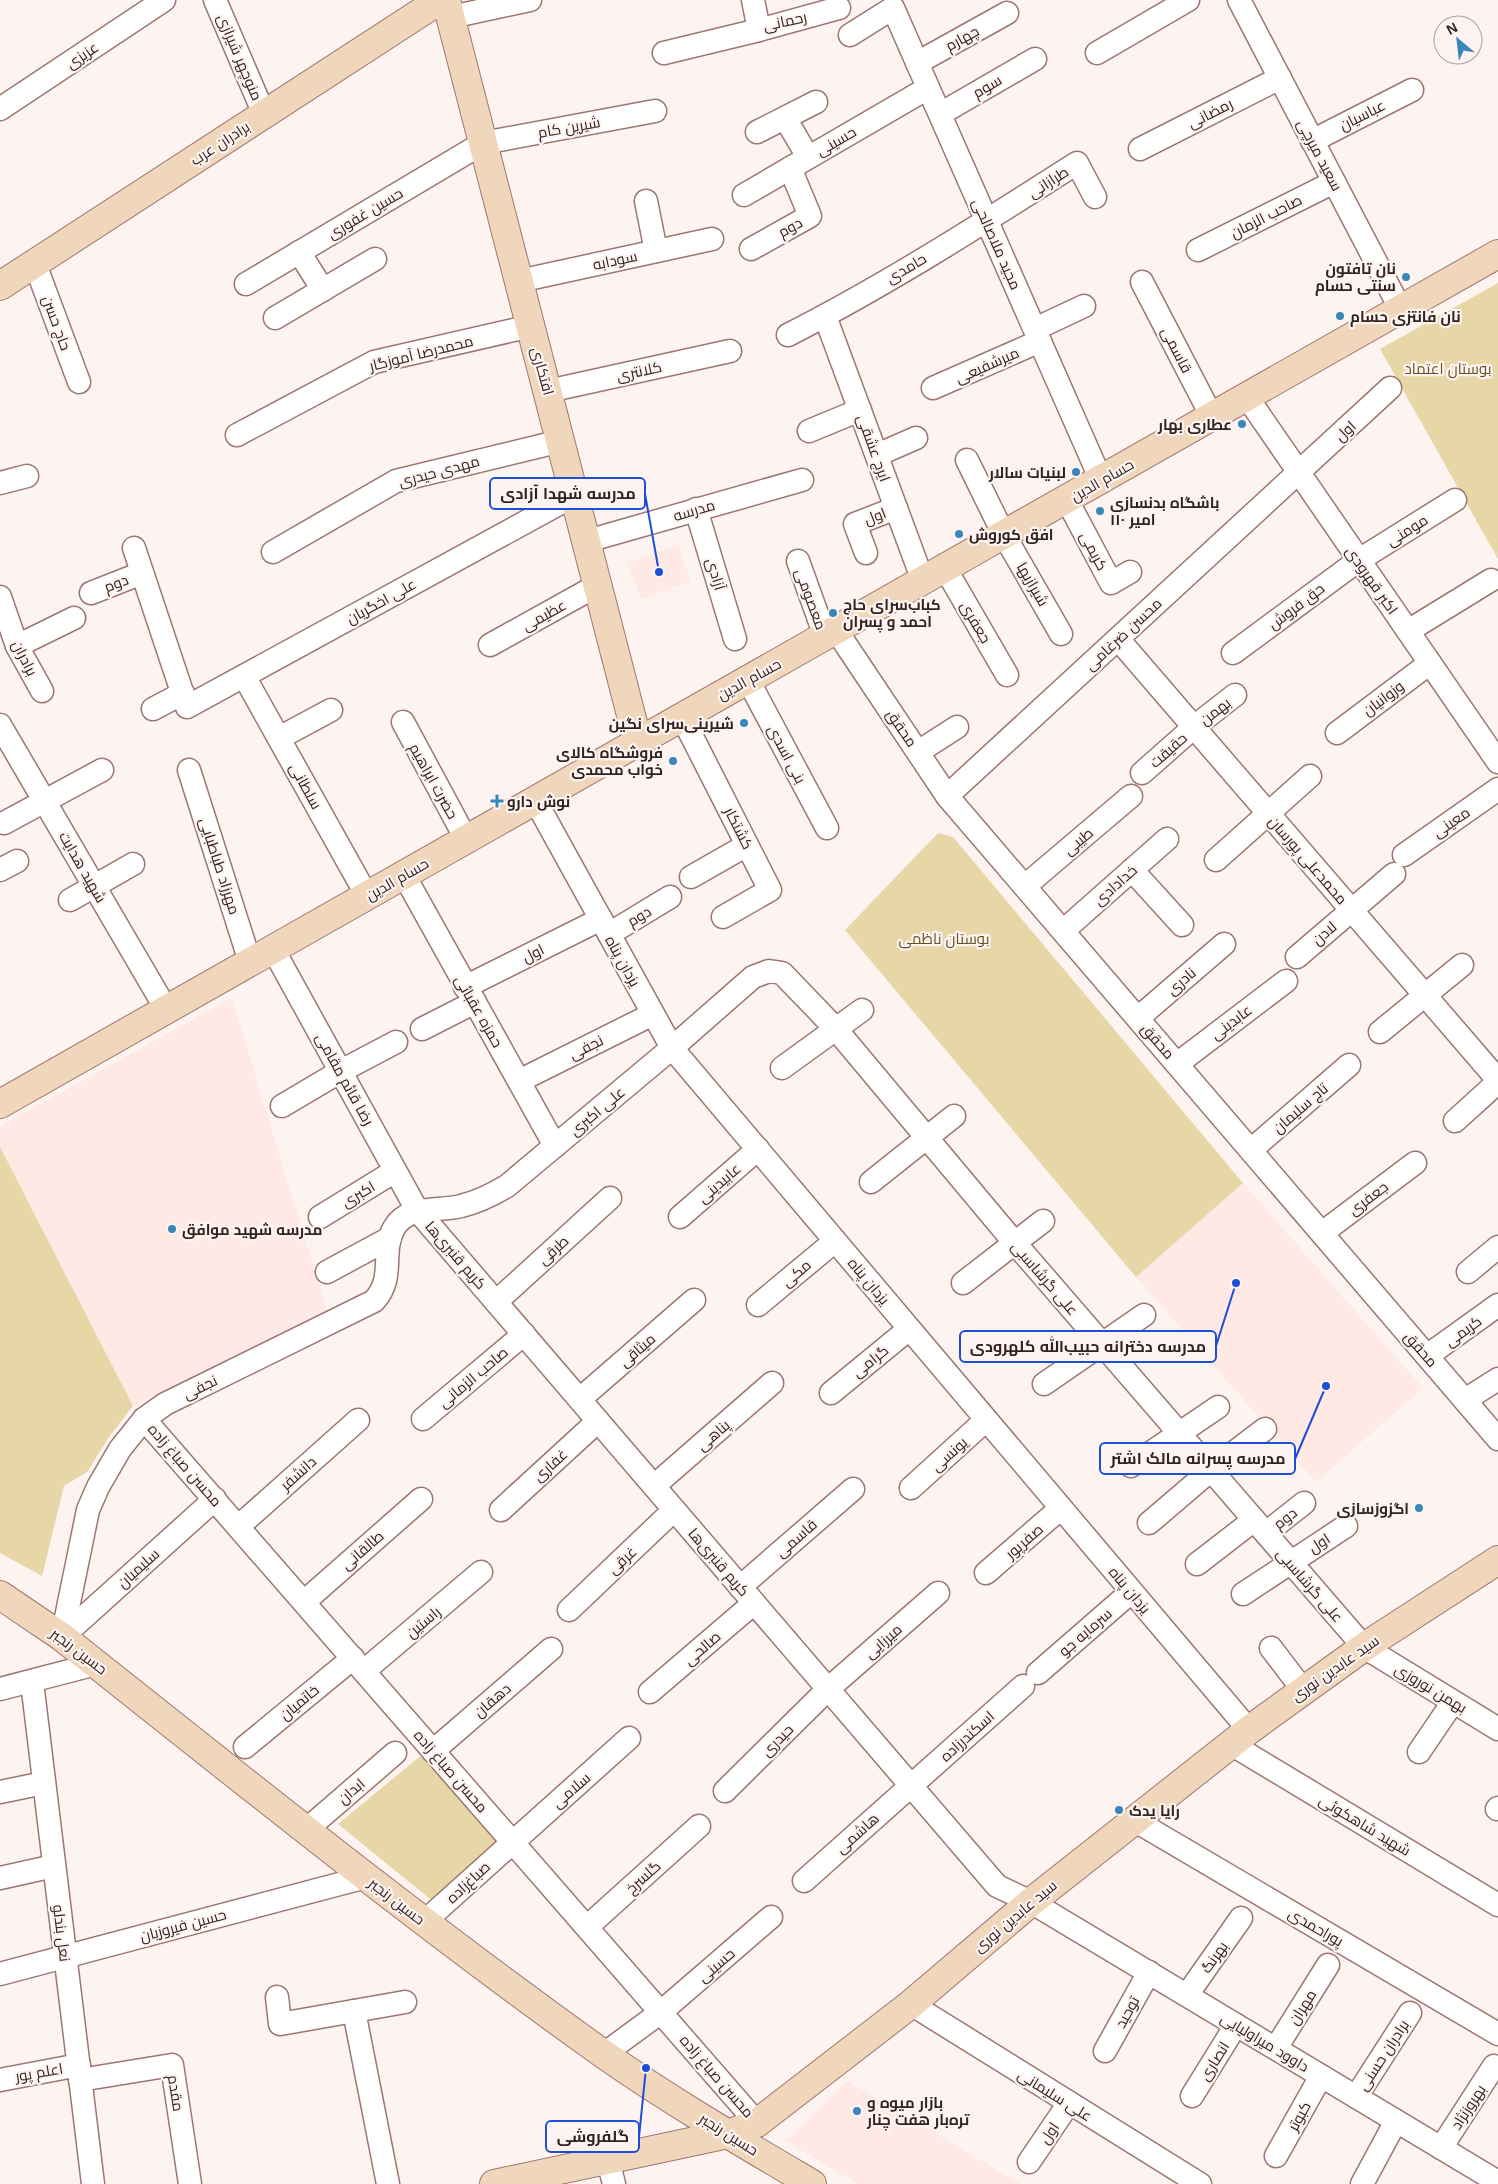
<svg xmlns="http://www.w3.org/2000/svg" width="1498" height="2184" viewBox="0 0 1498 2184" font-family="Arial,Cairo,sans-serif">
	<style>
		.built { fill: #fee9e5 }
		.green { fill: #e7d7a7 }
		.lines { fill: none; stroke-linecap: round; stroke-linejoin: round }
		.street-casing { stroke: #9d766f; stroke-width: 25 }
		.secondary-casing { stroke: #9d766f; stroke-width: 30 }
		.street { stroke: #fff; stroke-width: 22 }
		.secondary { stroke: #f0d6ba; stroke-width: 28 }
		.poi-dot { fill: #3986b9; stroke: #fdf4f2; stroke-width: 2 }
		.labels { text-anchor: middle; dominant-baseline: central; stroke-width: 4.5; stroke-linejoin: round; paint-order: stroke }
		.street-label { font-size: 15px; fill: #32221f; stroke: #fdf4f2 }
		.poi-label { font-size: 15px; font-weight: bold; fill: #32221f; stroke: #fdf4f2; text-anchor: start }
		.park-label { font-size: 15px; fill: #615120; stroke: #fdf4f2 }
		.leader { fill: none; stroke: #1d4ed8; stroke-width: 2 }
		.callout-dot { fill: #1d4ed8; stroke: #fdf4f2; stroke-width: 2 }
		.callout { fill: #fdf4f2; stroke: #1d4ed8; stroke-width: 2 }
		.callout-label { font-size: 16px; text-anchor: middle; font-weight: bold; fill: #32221f }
	</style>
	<rect width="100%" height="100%" fill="#fdf4f2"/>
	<g class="built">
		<polygon points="678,545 691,581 641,599 628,563"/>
		<polygon points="232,998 327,1311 133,1406 0,1147 0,1126"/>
		<polygon points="1243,1183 1423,1388 1316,1482 1136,1277"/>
		<polygon points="847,2081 1021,2184 858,2184 786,2141"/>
	</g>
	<g class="green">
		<polygon points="1498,283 1498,559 1380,349"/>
		<polygon points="938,833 953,837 1243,1183 1136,1277 845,930"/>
		<polygon points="0,1147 133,1406 109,1437 87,1472 64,1486 42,1576 0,1553"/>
		<polygon points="423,1754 500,1845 435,1903 338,1824"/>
	</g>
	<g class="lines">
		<g class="street-casing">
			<g id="street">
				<polyline points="215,0 264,114"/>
				<polyline points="753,0 759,30 839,8"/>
				<polyline points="1239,0 1401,310"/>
				<polyline points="451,17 530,0"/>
				<polyline points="850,35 893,8 1101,480"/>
				<polyline points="664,53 759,30"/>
				<polyline points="1097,53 1188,0"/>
				<polyline points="917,63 1007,13"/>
				<polyline points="0,109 164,0"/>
				<polyline points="940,114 1035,59"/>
				<polyline points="785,118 808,157"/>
				<polyline points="757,132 816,102"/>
				<polyline points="1312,141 1412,90"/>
				<polyline points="1140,149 1280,78"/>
				<polyline points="744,195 928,88"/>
				<polyline points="646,201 656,251"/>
				<polyline points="751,249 810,216 790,168"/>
				<polyline points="1198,250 1334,182"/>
				<polyline points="299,252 323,290"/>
				<polyline points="35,264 79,382"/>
				<polyline points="519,281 712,239"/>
				<polyline points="1142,282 1212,417"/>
				<polyline points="246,284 483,143 655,111"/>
				<polyline points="825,316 923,581"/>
				<polyline points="275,318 375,259"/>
				<polyline points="1035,329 1084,306"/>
				<path d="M788 335C888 284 983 223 1077 163L1095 197"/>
				<polyline points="933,388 1040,341"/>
				<polyline points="548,391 730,351"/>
				<polyline points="1247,397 1498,762"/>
				<polyline points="809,431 860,410"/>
				<polyline points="237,435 374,362 531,326"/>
				<polyline points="877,455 916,438"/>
				<polyline points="967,460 1004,535 1061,634"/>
				<polyline points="0,483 27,476"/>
				<polyline points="1067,500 1111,583 1130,572"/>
				<polyline points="696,509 735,639"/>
				<polyline points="587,541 802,480"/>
				<polyline points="134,548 187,707 575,495"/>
				<polyline points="273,552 396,481 561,441"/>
				<polyline points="866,553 855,524 896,508"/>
				<polyline points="798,561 825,636"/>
				<polyline points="945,568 1007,675"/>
				<polyline points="91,593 142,573"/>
				<polyline points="0,597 17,646 42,691"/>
				<polyline points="836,630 947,796 1498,1439"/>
				<polyline points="1408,631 1491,580"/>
				<polyline points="1118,639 1498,1080"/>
				<polyline points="490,645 598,585"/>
				<polyline points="17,646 74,618"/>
				<polyline points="1233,653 1359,560 1455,500"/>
				<polyline points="244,676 367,896"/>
				<polyline points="748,680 827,828"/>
				<polyline points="153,709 183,693"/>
				<polyline points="682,717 770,890 723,917"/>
				<polyline points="403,722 466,839"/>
				<polyline points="0,725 166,1009"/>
				<polyline points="1337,733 1430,663"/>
				<polyline points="279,738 331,710"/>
				<polyline points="918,752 957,727"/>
				<polyline points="189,770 250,962"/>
				<polyline points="1142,773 1194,727 1235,695"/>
				<polyline points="947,796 1390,388"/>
				<polyline points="535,800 672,1048 1249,1730"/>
				<polyline points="4,823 102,770"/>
				<polyline points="1404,855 1498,789"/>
				<polyline points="1216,860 1310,776"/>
				<polyline points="0,870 17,861"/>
				<polyline points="1132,870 1182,925"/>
				<polyline points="404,875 555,1146"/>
				<polyline points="691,877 747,845"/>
				<polyline points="1025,886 1131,796"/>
				<polyline points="70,900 133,864"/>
				<polyline points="1063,931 1167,839"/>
				<polyline points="609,934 670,897"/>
				<polyline points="273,949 417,1210 997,1886 1031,1902 1498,2182"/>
				<polyline points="1297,957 1394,874"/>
				<polyline points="465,987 601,919"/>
				<polyline points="1138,1018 1224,944"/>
				<polyline points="422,1029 475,1002"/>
				<polyline points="1380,1032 1462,965"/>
				<polyline points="1177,1064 1286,981"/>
				<polyline points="782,1068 862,1010"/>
				<polyline points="519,1081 653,1014"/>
				<polyline points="282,1106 341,1071 396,1042"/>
				<polyline points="1455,1121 1498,1082"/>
				<polyline points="1251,1150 1349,1065"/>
				<polyline points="871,1182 954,1116"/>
				<polyline points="320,1217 395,1171"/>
				<polyline points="680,1217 758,1149"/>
				<polyline points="1322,1233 1415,1163"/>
				<polyline points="327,1272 390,1238"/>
				<polyline points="1468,1272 1498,1247"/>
				<polyline points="963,1283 1043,1221"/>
				<polyline points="496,1302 610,1198"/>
				<polyline points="758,1305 835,1241"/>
				<polyline points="1427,1356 1498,1305"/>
				<polyline points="1044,1384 1144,1315"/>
				<polyline points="831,1393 909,1329"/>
				<polyline points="580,1399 694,1300"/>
				<polyline points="1465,1400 1498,1379"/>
				<polyline points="144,1419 757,2123"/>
				<polyline points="423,1419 524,1334"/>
				<polyline points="1131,1466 1218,1407"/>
				<polyline points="654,1486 772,1383"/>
				<polyline points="911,1488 986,1420"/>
				<polyline points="501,1510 598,1421"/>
				<polyline points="1149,1523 1211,1470 1265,1429"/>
				<polyline points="239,1526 358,1420"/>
				<polyline points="1266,1533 1304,1503"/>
				<polyline points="1197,1564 1254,1520"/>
				<polyline points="986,1573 1061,1508"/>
				<polyline points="740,1587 853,1489"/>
				<polyline points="1243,1594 1346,1526"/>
				<polyline points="304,1602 421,1499"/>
				<polyline points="569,1610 674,1510"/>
				<path d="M62 1637 88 1510 98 1487 120 1449 144 1419 165 1404 374 1301C396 1277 380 1253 394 1228 408 1204 438 1212 461 1206 478 1202 492 1195 507 1186L672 1048 753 977 769 971 782 973 835 1028 1014 1242 1364 1647 1498 1729"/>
				<polyline points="62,1637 215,1499"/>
				<polyline points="1271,1648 1303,1690"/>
				<polyline points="364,1671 481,1572"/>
				<polyline points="1038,1673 1131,1592"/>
				<polyline points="32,1682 93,2184"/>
				<polyline points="0,1689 96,1664"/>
				<polyline points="650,1692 754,1603"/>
				<polyline points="1231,1744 1498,1905"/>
				<polyline points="245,1747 353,1658"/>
				<polyline points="433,1751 551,1649"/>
				<polyline points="1419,1752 1453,1702"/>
				<polyline points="725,1791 828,1689 938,1593"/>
				<polyline points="0,1792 44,1783"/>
				<polyline points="1497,1809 1498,1808"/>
				<polyline points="1134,1820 1498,2034"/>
				<polyline points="306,1830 395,1753"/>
				<polyline points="0,1878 54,1866"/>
				<polyline points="804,1881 1023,1686"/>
				<polyline points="424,1922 629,1738"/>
				<polyline points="587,1927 699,1826"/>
				<polyline points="0,1974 366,1877"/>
				<polyline points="1187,1995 1241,1918"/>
				<polyline points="277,1997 280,2024 405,2002"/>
				<polyline points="911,2004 1200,2184"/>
				<polyline points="354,2011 388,2184"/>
				<polyline points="1276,2048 1328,1965"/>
				<polyline points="1105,2051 1149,1972"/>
				<polyline points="604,2054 661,2012 771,1917"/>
				<polyline points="0,2080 79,2065"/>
				<polyline points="80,2080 172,2065 190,2184"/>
				<polyline points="1192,2096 1236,2025"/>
				<polyline points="1356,2097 1410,2013"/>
				<polyline points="1441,2148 1494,2066"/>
				<polyline points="1276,2156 1321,2076"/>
				<polyline points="608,2160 614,2184"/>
				<polyline points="1029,2162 1069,2103"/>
				<polyline points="1362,2184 1396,2121"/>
			</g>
		</g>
		<g class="secondary-casing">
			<g id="secondary">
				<polyline points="446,0 638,742"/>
				<polyline points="0,286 440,0"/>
				<polyline points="0,1104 1498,254"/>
				<path d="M0 1595 62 1637C240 1778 417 1921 602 2053 669 2100 741 2142 812 2184"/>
				<polyline points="494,2184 728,2134 757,2123 911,2004 1031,1902 1249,1730 1364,1647 1498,1560"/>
			</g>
		</g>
		<use href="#street" class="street"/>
		<use href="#secondary" class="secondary"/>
	</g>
	<g class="poi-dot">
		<circle cx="1406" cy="277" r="5"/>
		<circle cx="1340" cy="316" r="5"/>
		<circle cx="1242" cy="424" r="5"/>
		<circle cx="1076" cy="472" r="5"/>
		<circle cx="1100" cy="511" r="5"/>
		<circle cx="959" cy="534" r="5"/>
		<circle cx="833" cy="613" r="5"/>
		<circle cx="744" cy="723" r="5"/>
		<circle cx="673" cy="761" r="5"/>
		<path d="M494.5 793.5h5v5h5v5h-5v5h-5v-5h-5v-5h5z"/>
		<circle cx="172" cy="1229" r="5"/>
		<circle cx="1419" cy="1508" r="5"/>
		<circle cx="1119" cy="1810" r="5"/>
		<circle cx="857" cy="2111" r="5"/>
	</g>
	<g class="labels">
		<g class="street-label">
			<text transform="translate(785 21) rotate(-12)">رحمانی</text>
			<text transform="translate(962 38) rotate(-29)">چهارم</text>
			<text transform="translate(82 55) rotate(-34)">عزیزی</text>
			<text transform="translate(240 57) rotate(67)">منوچهر شیرازی</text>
			<text transform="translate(987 86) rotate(-30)">سوم</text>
			<text transform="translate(1210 113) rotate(-27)">رمضانی</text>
			<text transform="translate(1362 115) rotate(-27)">عباسیان</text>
			<text transform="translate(569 127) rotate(-10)">شیرین کام</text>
			<text transform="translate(836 141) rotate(-30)">حسینی</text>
			<text transform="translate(220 143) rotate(-33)">برادران عرب</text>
			<text transform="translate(1320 155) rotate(62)">سعید میرچی</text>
			<text transform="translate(1048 182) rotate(-33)">طرازانی</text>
			<text transform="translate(365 213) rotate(-31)">حسین غفوری</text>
			<text transform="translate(1266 216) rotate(-27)">صاحب الزمان</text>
			<text transform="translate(790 227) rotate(-29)">دوم</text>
			<text transform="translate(997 244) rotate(66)">مجید ملاصالحی</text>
			<text transform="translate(615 260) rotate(-12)">سودابه</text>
			<text transform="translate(906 268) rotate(-31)">حامدی</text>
			<text transform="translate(57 323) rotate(70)">حاج حسن</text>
			<text transform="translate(1177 350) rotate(63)">قاسمی</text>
			<text transform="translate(421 353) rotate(-14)">محمدرضا آموزگار</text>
			<text transform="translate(987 365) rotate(-24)">میرشفیعی</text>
			<text transform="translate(543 371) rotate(75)">افتکاری</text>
			<text transform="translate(639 371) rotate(-12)">کلانتری</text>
			<text transform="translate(1345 431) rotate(-43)">اول</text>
			<text transform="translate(874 448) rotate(70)">ایرج عشقی</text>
			<text transform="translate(439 471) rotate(-15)">مهدی حیدری</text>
			<text transform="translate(1102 480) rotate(-30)">حسام الدین</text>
			<text transform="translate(694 510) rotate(-16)">مدرسه</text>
			<text transform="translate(875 516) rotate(-21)">اول</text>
			<text transform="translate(1407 530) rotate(-32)">مومنی</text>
			<text transform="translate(1094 551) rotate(62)">کریمی</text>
			<text transform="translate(716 574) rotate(73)">آزادی</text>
			<text transform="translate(1372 580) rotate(55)">اکبر قهرودی</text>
			<text transform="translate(116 583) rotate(-21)">دوم</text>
			<text transform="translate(1033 584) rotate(60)">شیرازیها</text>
			<text transform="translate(811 599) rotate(70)">معصومی</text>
			<text transform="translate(381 601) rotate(-29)">علی اخگریان</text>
			<text transform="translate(1296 606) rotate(-37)">حق فروش</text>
			<text transform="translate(544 615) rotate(-29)">عظیمی</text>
			<text transform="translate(976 622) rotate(60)">جعفری</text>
			<text transform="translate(1123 634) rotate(-43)">محسن ضرغامی</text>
			<text transform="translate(25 658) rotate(63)">برادران</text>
			<text transform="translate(749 679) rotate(-29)">حسام الدین</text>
			<text transform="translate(1383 698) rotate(-37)">وزوانیان</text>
			<text transform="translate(1215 711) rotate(-38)">بهمن</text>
			<text transform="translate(902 728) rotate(56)">محقق</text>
			<text transform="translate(1168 750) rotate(-42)">حقیقت</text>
			<text transform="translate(787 754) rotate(62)">بنی اسدی</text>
			<text transform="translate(434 781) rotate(61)">حضرت ابراهیم</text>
			<text transform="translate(306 786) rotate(61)">سلطانی</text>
			<text transform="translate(1451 822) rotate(-35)">معینی</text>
			<text transform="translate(739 828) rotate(63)">کشتکار</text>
			<text transform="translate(1078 841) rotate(-40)">طیبی</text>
			<text transform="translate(1308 860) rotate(49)">محمدعلی پورسان</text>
			<text transform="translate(220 866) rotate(72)">مهرزاد طباطبایی</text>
			<text transform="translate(83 867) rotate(60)">شهید هدایت</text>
			<text transform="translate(397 879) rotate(-30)">حسام الدین</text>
			<text transform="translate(1115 885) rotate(-42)">خدادادی</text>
			<text transform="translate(639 916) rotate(-31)">دوم</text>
			<text transform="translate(1324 933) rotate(-41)">لادن</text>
			<text transform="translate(533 953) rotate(-27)">اول</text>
			<text transform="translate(623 961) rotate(61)">یزدان پناه</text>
			<text transform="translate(1181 981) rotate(-41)">نادری</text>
			<text transform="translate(479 1011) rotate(60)">حمزه عقبائی</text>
			<text transform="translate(1231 1022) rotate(-37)">عابدینی</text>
			<text transform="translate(1158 1041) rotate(49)">محقق</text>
			<text transform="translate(586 1047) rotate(-27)">نجفی</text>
			<text transform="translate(345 1079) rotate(61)">رضا قائم مقامی</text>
			<text transform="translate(1300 1108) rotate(-41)">تاج سلیمان</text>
			<text transform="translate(597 1111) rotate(-40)">علی اکبری</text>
			<text transform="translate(719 1183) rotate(-41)">عابیدینی</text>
			<text transform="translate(358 1194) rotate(-31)">اکبری</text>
			<text transform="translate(1368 1198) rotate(-37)">جعفری</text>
			<text transform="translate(553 1250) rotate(-42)">طرقی</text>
			<text transform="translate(456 1255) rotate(49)">کریم قنبری‌ها</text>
			<text transform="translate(796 1273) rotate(-40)">مکی</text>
			<text transform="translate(1045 1278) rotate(49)">علی گرشاسبی</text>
			<text transform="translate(869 1281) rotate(50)">یزدان پناه</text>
			<text transform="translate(1463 1331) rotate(-36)">کریمی</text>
			<text transform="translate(1421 1349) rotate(49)">محقق</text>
			<text transform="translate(637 1350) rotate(-41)">میثاقی</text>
			<text transform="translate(870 1361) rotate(-39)">گرامی</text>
			<text transform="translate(473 1377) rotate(-40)">صاحب الزمانی</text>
			<text transform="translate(200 1387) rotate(-26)">نجفی</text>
			<text transform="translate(713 1435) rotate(-41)">پناهی</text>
			<text transform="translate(949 1454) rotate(-42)">یونسی</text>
			<text transform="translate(185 1465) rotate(49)">محسن صباغ زاده</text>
			<text transform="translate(550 1465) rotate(-42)">غفاری</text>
			<text transform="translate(298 1473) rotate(-42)">دانشفر</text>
			<text transform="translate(1285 1518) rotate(-38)">دوم</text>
			<text transform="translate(796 1538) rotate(-41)">قاسمی</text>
			<text transform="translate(1024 1541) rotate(-41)">صفرپور</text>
			<text transform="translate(1319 1543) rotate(-33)">اول</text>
			<text transform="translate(362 1550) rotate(-41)">طالقانی</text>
			<text transform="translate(622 1560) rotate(-43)">غرقی</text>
			<text transform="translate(719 1562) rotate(49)">کریم قنبری‌ها</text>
			<text transform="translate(138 1568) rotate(-42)">سلیمیان</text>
			<text transform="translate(1310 1585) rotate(49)">علی گرشاسبی</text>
			<text transform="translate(1130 1590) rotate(50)">یزدان پناه</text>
			<text transform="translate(423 1622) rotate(-40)">راستین</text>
			<text transform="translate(1085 1632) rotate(-41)">سرمایه جو</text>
			<text transform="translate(883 1641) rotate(-41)">میرزایی</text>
			<text transform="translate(702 1648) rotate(-41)">صالحی</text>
			<text transform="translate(79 1651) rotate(37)">حسین رنجبر</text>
			<text transform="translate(1335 1668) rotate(-35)">سید عابدین نوری</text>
			<text transform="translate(1431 1688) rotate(31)">بهمن نوروزی</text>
			<text transform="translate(492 1700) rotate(-41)">دهقان</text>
			<text transform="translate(299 1702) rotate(-40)">خاتمیان</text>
			<text transform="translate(967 1736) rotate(-42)">اسکندرزاده</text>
			<text transform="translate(777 1740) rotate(-45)">حیدری</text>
			<text transform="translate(451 1771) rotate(49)">محسن صباغ زاده</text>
			<text transform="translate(571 1790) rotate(-41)">سلامی</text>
			<text transform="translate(351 1791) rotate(-41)">ابدان</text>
			<text transform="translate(1365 1825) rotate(31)">شهید شاهکوئی</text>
			<text transform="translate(857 1833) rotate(-42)">هاشمی</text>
			<text transform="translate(643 1877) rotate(-42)">گلسرخ</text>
			<text transform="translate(468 1882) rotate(-43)">صباغ‌زاده</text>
			<text transform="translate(397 1901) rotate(38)">حسین رنجبر</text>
			<text transform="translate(1015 1916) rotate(-40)">سید عابدین نوری</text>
			<text transform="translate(183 1925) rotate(-15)">حسین فیروزیان</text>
			<text transform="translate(1316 1927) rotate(30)">پوراحمدی</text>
			<text transform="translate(62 1933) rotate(83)">نعل بندلو</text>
			<text transform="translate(1214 1957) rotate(-55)">بهرنگ</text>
			<text transform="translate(716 1965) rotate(-41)">حسینی</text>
			<text transform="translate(1302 2007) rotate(-58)">مهران</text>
			<text transform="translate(1127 2012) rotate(-61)">توحید</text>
			<text transform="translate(1265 2042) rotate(31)">داوود میراولیایی</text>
			<text transform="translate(1383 2055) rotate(-57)">برادران حسنی</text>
			<text transform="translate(1214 2061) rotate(-58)">انصاری</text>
			<text transform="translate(39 2072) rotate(-10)">اعلم پور</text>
			<text transform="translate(717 2076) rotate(49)">محسن صباغ زاده</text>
			<text transform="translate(176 2093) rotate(81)">مقدم</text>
			<text transform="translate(1055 2095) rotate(32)">علی سلیمانی</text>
			<text transform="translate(1468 2107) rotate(-57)">بهروزنژاد</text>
			<text transform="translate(1299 2116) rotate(-61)">کبوتر</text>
			<text transform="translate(1049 2133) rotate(-56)">اول</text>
			<text transform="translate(729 2134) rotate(32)">حسین رنجبر</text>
		</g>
		<g class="poi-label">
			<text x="1396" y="268" text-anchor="end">نان تافتون<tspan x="1396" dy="17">سنتی حسام</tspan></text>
			<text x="1350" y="316">نان فانتزی حسام</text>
			<text x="1232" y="424" text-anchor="end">عطاری بهار</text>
			<text x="1066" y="472" text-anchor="end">لبنیات سالار</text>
			<text x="1110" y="502">باشگاه بدنسازی<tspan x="1110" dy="17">امیر ۱۱۰</tspan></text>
			<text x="969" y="534">افق کوروش</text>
			<text x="843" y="604">کباب‌سرای حاج<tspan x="843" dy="17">احمد و پسران</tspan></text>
			<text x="734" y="723" text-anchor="end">شیرینی‌سرای نگین</text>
			<text x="663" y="752" text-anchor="end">فروشگاه کالای<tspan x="663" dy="17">خواب محمدی</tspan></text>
			<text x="507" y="801">نوش دارو</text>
			<text x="182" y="1229">مدرسه شهید موافق</text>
			<text x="1409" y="1508" text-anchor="end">اگزوزسازی</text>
			<text x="1129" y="1810">رایا یدک</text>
			<text x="867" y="2102">بازار میوه و<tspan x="867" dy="17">تره‌بار هفت چنار</tspan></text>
		</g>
		<g class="park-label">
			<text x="1448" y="368">بوستان اعتماد</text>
			<text x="944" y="938">بوستان ناظمی</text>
		</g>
	</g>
	<path class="leader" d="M659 572L645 494M1236 1283L1216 1346M1326 1386L1295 1459M646 2068L639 2137"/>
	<g class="callout-dot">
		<circle cx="659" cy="572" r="5"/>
		<circle cx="1236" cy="1283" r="5"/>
		<circle cx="1326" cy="1386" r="5"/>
		<circle cx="646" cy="2068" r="5"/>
	</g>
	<g class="callout">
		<rect x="490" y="478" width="155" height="31" rx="5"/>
		<rect x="960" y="1331" width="256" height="31" rx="5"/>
		<rect x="1100" y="1443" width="195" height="31" rx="5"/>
		<rect x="546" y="2121" width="93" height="31" rx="5"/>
	</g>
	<g class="callout-label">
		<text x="568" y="499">مدرسه شهدا آزادی</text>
		<text x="1088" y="1352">مدرسه دخترانه حبیب‌الله کلهرودی</text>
		<text x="1198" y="1464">مدرسه پسرانه مالک اشتر</text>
		<text x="593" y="2142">گلفروشی</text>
	</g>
	<g transform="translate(1458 40) rotate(332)"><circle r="24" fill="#fdf4f2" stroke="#aca09e"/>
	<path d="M0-4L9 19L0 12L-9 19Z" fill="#3986b9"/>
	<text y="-8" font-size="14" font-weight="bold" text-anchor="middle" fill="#32221f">N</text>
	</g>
</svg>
